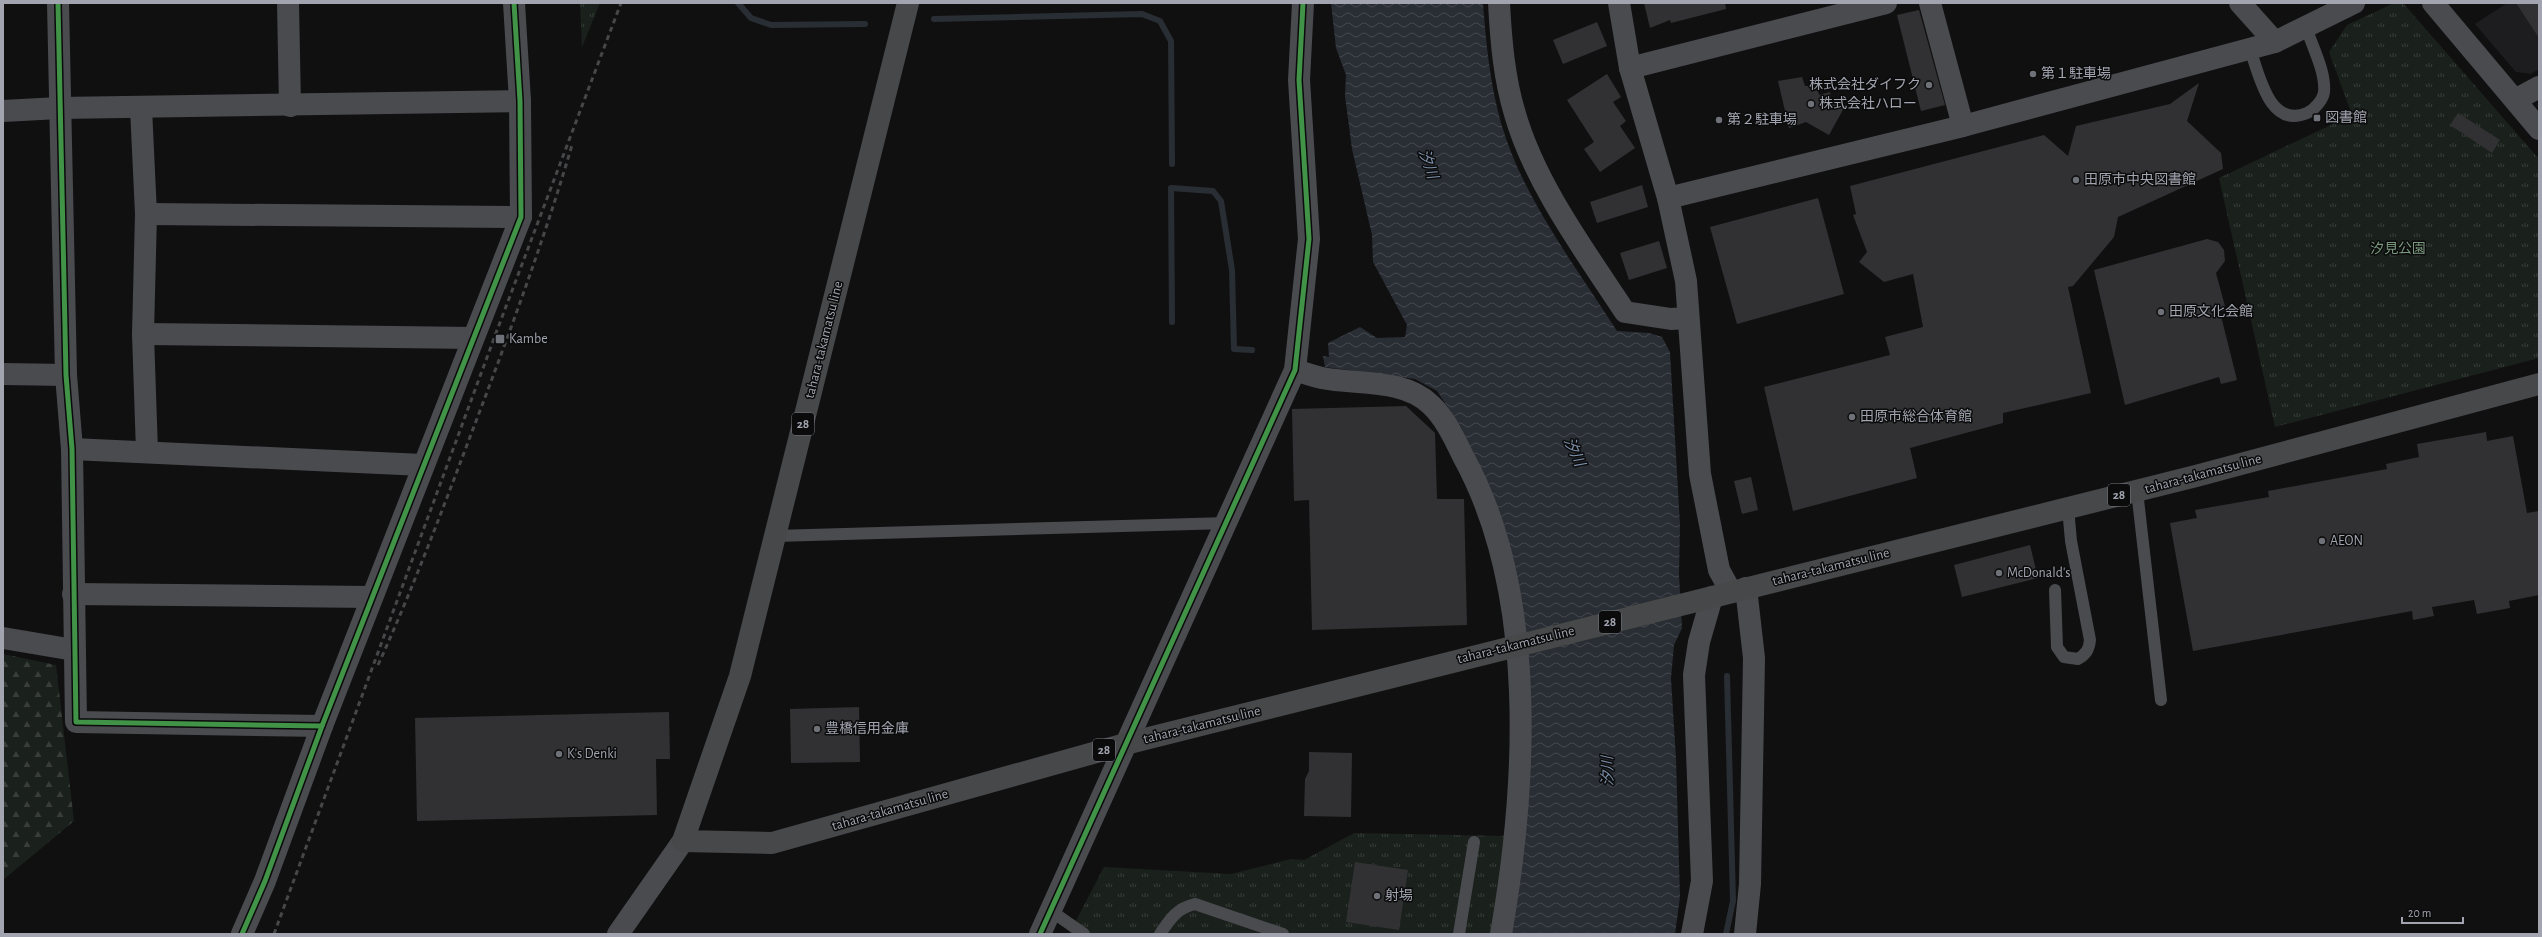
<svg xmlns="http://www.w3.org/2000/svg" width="2542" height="937" viewBox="0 0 2542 937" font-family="'Alegreya Sans','Noto Sans JP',sans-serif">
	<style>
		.built { fill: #1d1d1f }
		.forest { fill: url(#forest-firs) }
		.park { fill: url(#park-tufts) }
		.water { fill: url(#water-waves) }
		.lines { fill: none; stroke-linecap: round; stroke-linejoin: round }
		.stream { stroke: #292e34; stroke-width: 6 }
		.building { fill: #313133 }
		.service { stroke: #4a4b4f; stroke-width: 12 }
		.minor { stroke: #4a4b4f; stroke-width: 22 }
		.tertiary { stroke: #4a4b4f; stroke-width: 22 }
		.primary { stroke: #47484a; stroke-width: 22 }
		.rail { stroke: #464749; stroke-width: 3; stroke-dasharray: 5 4; stroke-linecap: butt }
		.cycleway-casing { stroke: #0b0b0c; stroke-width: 8 }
		.cycleway { stroke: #419447; stroke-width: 5 }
		.poi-dot { fill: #6f7178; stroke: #0b0b0c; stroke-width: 1.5 }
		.labels { text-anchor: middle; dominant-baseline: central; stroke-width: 3; stroke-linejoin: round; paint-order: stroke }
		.shield { fill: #0b0b0c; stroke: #75777f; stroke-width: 1 }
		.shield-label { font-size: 13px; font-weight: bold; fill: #a2a5b0 }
		.poi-label { font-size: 14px; fill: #a2a5b0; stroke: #0b0b0c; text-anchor: start }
		.park-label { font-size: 14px; fill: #7b9a7f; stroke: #0b0b0c }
		.street-label { font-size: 14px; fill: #a2a5b0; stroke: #0b0b0c }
		.water-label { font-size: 15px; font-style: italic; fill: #7c90a9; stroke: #0b0b0c }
	</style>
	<defs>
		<pattern id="forest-firs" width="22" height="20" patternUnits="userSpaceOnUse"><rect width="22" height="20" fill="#1a201b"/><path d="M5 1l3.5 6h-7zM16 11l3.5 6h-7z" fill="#383d3a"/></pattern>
		<pattern id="park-tufts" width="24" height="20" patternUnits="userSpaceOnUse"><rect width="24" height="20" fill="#1a201b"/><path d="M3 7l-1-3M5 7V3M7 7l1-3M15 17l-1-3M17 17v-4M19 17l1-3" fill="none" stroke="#383d3a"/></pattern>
		<pattern id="water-waves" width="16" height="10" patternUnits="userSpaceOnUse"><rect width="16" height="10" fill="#292e34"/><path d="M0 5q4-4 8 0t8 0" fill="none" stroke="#45494f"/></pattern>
	</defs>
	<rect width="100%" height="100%" fill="#101011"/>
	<polygon class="built" points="2507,3 2539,3 2539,69 2531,74 2516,72 2475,24"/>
	<polygon class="forest" points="3,654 56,665 74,821 3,880"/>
	<g class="park">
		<polygon points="580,3 600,3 582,47"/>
		<polygon points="2394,3 2403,3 2539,159 2539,358 2275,427 2219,178 2352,115 2329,52 2347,25"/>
		<polygon points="1354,833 1509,836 1495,934 1069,934 1104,867 1231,874 1291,859 1304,860"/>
	</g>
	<path class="water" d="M1331 3H1483C1486 44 1490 83 1501 123 1523 199 1575 265 1617 331L1649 333 1662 337 1670 352 1680 525 1679 575 1682 628 1674 645 1671 678 1676 759 1680 897 1675 934H1508L1517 888 1506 536 1488 484 1461 427 1437 391 1415 379 1325 367 1323 356 1329 357 1328 343 1360 327 1377 338 1405 337 1407 325 1373 262 1372 235 1352 149 1345 96 1346 75 1336 48Z"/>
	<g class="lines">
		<g class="stream">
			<polyline points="738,3 751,18 771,25 865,24"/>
			<polyline points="934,19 1142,14 1160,21 1171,41 1172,164"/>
			<polyline points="1172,322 1171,188 1213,191 1221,201 1232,270 1234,349 1252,350"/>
			<polyline points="1726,934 1733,901 1727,676"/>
		</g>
	</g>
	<g class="building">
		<polygon points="1644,3 1725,3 1726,9 1671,23 1670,20 1650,28"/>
		<polygon points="2516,3 2539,3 2539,38"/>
		<polygon points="1919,10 1945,105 1921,111 1897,15"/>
		<polygon points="1597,22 1607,46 1563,64 1553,40"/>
		<polygon points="1607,74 1621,97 1613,102 1626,121 1620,126 1635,148 1600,172 1584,149 1594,142 1567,100"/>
		<polygon points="1802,77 1805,86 1817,86 1819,95 1830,92 1831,100 1844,108 1829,135 1806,122 1789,128 1778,81"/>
		<polygon points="2199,83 2187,121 2221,153 2223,169 2118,217 2114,237 2073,286 2068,287 2091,393 2003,413 2003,423 1910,448 1917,478 1793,511 1764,387 1890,355 1885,337 1923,327 1913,274 1884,282 1859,262 1867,252 1853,215 1856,214 1850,186 2044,135 2068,156 2076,126 2170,104"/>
		<polygon points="2458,113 2500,140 2492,153 2450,125"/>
		<polygon points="1642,185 1648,207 1597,223 1590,202"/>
		<polygon points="1818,198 1844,294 1737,324 1710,227"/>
		<polygon points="2207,239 2218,242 2224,250 2225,261 2216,273 2226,310 2220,312 2237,380 2221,384 2219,377 2125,405 2094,270"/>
		<polygon points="1659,241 1667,268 1629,280 1620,253"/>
		<polygon points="1406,406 1435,433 1437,499 1464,499 1467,625 1312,630 1309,500 1294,501 1292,409"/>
		<polygon points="2486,432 2487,441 2513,436 2527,513 2539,511 2539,595 2509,601 2510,608 2477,614 2474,600 2432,607 2434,616 2413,620 2412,611 2193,651 2170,523 2197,518 2195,510 2269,497 2268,491 2387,469 2386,464 2419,457 2417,444"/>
		<polygon points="1751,477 1758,510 1742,514 1734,481"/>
		<polygon points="2030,545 2038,578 1962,597 1954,565"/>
		<polygon points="859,707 860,762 791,763 790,709"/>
		<polygon points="669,712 670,759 656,759 657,815 417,821 415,718"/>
		<polygon points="1309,752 1352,753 1351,817 1304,816 1305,779 1309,771"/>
		<polygon points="1355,862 1408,870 1399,930 1346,922"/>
	</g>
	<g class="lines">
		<g class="service">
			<path d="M2250 49C2259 74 2269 129 2307 113 2314 110 2323 100 2324 92 2326 72 2312 46 2306 27"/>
			<polyline points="2137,491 2161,700"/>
			<polyline points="775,536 1228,523"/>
			<path d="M2055 590 2057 647 2064 657 2078 659C2086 654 2089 650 2090 640L2071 541 2068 508"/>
			<polyline points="1051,911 1084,934"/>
			<path d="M1160 934C1170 919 1177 908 1195 904L1283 934"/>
			<polyline points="1459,934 1474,842"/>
		</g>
		<g class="minor">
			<polyline points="58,3 66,375 72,449 76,722 322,726"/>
			<polyline points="288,3 290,106"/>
			<path d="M1499 3C1501 40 1504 78 1515 114 1535 184 1585 251 1625 312L1671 319 1687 318"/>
			<polyline points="1930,3 1963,126"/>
			<polyline points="2240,3 2275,42"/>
			<polyline points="1630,68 1886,3"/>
			<polyline points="141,108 146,214 143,334 147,452"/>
			<polyline points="3,111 59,108 520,101"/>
			<polyline points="1668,198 1963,126 2275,42 2354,3"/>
			<polyline points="146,214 521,217"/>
			<polyline points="143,334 473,338"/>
			<path d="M1295 370C1304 373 1313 376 1322 378 1356 385 1404 378 1431 405 1446 419 1455 440 1464 458 1538 594 1527 786 1501 934"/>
			<polyline points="3,374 66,375"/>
			<polyline points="72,449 423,465"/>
			<polyline points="73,594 372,597"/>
			<polyline points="3,638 74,650"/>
			<polyline points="242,934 265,881 322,726 521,217 520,101 514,3"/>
			<polyline points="1692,934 1702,881 1694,675 1699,642 1712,597"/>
			<polyline points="1745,934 1750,884 1754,658 1746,588"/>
		</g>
		<g class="tertiary">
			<polyline points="1619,3 1630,68 1668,198 1686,281 1700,474 1719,570 1731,592"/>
			<polyline points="2433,3 2539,129"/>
			<polyline points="2515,100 2539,87"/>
			<polyline points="618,934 683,841"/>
			<polyline points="1040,934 1295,370 1309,239 1299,80 1303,3"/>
		</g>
		<polyline class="primary" points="908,3 740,676 683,841 772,843 1125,744 2196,476 2539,384"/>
		<g class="rail">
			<path d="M378 665C415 584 446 500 478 416 512 326 545 237 572 145"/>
			<polyline points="274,934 496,333 621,3"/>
		</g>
		<g class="cycleway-casing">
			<g id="cycleway">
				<polyline points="58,3 66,375 72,449 76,722 322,726"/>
				<polyline points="242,934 265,881 322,726 521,217 520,101 514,3"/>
				<polyline points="1040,934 1295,370 1309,239 1299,80 1303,3"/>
			</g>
		</g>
		<use href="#cycleway" class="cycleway"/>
	</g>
	<g class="poi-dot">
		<circle cx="2033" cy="74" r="4"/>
		<circle cx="1929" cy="85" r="4"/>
		<circle cx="1811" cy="104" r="4"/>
		<rect x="2313" y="114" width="8" height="8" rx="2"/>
		<circle cx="1719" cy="120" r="4"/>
		<circle cx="2076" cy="180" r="4"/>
		<circle cx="2161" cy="312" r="4"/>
		<rect x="495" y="334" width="10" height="10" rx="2"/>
		<circle cx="1852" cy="417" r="4"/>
		<circle cx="2322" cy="541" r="4"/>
		<circle cx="1999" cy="573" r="4"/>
		<circle cx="817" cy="729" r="4"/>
		<circle cx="559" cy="754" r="4"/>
		<circle cx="1377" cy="896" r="4"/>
	</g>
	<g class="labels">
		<g class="shield">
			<rect x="792" y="413" width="22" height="22" rx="3"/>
			<rect x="2108" y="484" width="22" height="22" rx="3"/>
			<rect x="1599" y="611" width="22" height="22" rx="3"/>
			<rect x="1093" y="739" width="22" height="22" rx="3"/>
		</g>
		<g class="shield-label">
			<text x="803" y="424">28</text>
			<text x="2119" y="495">28</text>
			<text x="1610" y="622">28</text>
			<text x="1104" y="750">28</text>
		</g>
		<g class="poi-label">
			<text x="2041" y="74">第１駐車場</text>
			<text x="1921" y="85" text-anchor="end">株式会社ダイフク</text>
			<text x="1819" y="104">株式会社ハロー</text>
			<text x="2325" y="118">図書館</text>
			<text x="1727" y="120">第２駐車場</text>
			<text x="2084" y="180">田原市中央図書館</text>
			<text x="2169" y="312">田原文化会館</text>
			<text x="509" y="339">Kambe</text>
			<text x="1860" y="417">田原市総合体育館</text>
			<text x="2330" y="541">AEON</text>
			<text x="2007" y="573">McDonald's</text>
			<text x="825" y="729">豊橋信用金庫</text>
			<text x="567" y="754">K's Denki</text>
			<text x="1385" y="896">射場</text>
		</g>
		<g class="park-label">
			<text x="2398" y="249">汐見公園</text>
		</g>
		<g class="street-label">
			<text transform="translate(824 340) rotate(-76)">tahara-takamatsu line</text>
			<text transform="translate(2203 474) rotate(-15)">tahara-takamatsu line</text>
			<text transform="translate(1831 567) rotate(-14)">tahara-takamatsu line</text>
			<text transform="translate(1516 645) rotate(-14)">tahara-takamatsu line</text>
			<text transform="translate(1202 725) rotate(-14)">tahara-takamatsu line</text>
			<text transform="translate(890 810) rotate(-16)">tahara-takamatsu line</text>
		</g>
		<g class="water-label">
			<text transform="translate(1428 164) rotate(71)">汐川</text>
			<text transform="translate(1574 452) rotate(66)">汐川</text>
			<text transform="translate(1608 771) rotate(-91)">汐川</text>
		</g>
	</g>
	<rect width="2542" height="937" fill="none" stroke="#a2a5b0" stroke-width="8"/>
	<path d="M2402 917v6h61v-6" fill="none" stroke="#a2a5b0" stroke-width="2"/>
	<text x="2408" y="917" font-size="12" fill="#a2a5b0" stroke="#0b0b0c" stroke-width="3" paint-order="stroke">20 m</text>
</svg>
